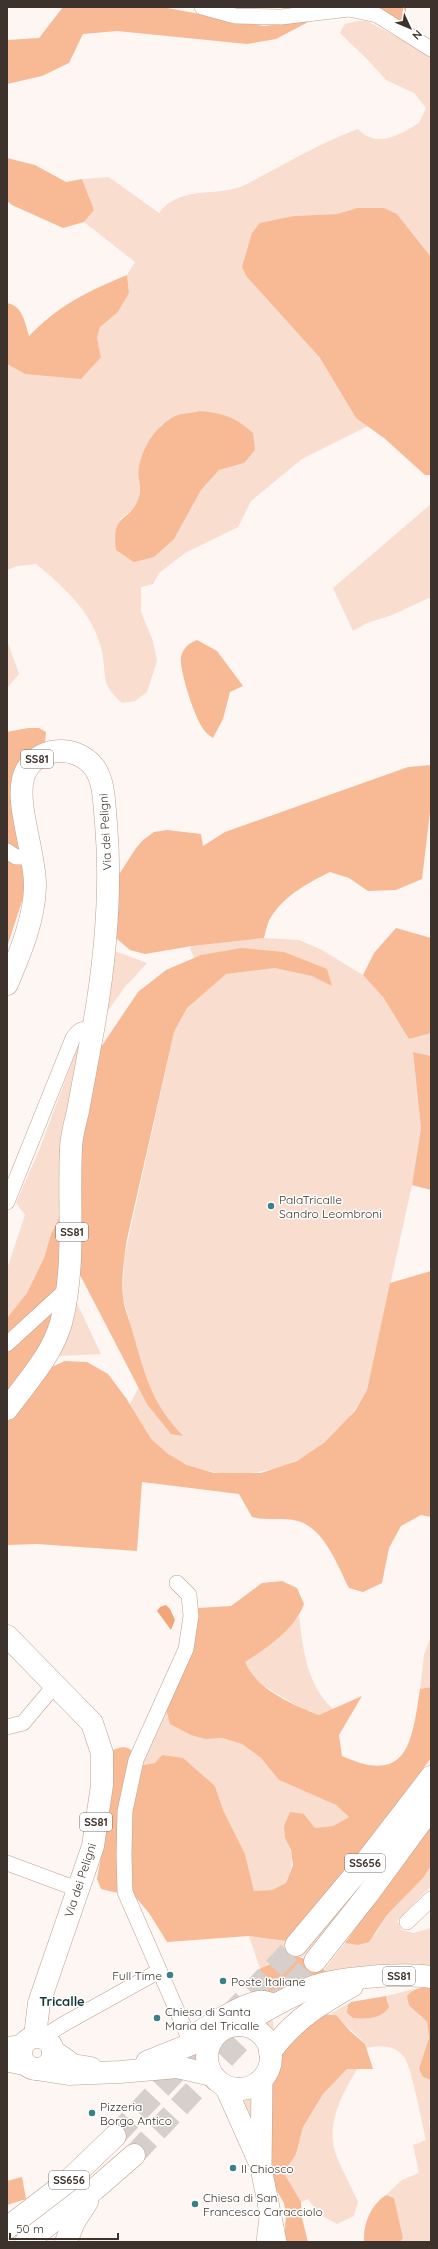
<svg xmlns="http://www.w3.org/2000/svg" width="438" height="2249" viewBox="0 0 438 2249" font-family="Quicksand,sans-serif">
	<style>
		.green { fill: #f9ddce; fill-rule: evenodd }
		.forest { fill: #f7ba95 }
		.water { fill: #f2a678 }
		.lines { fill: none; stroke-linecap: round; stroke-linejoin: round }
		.trunk-tunnel { stroke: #d7cfcb; stroke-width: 22; stroke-dasharray: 22 11; stroke-linecap: butt }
		.minor-casing { stroke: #bfa291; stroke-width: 16 }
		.secondary-casing { stroke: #bfa291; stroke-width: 22 }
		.primary-casing { stroke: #bfa291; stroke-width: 23 }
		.trunk-casing { stroke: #bfa291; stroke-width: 23 }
		.minor { stroke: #fff; stroke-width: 15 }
		.secondary { stroke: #fff; stroke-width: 21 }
		.primary { stroke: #fff; stroke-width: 22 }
		.trunk { stroke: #fff; stroke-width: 22 }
		.poi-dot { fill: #398186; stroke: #fff; stroke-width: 1.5 }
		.labels { text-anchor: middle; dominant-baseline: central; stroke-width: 3; stroke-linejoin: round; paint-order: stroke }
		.shield { fill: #fff; stroke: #78706b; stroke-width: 1 }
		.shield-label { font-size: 11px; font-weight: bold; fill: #3e332c }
		.street-label { font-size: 12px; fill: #3e332c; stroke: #fff }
		.poi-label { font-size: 12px; fill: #3e332c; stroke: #fff; text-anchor: start }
		.neighbourhood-label { font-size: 13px; font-weight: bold; fill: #123537; stroke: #fff }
	</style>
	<rect width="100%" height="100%" fill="#fdf6f3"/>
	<g class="green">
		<path d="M358 21H367L431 55V257L397 214 357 208 337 214 294 216 247 277 320 358 356 418 368 426 302 459 251 501 238 527 185 553 159 573 153 584 141 587V612L153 641 157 661 147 692 135 701 122 703C98 682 108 674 101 648 93 613 62 585 36 564L17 566 7 570V364L25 374 101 357 97 338 100 327 118 312 129 293 127 275 135 262 84 222 94 210 82 179 109 177 159 213C179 187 208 196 237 188 249 184 261 176 273 170 301 155 328 140 358 129 377 149 399 135 419 123L426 108 414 93 386 80 368 60 340 33 345 24ZM199 411 244 463 219 470 201 490 174 539 119 520 132 510 140 497 139 467 161 425 176 415Z"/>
		<polygon points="431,504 431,597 392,615 367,623 353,631 333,588"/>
		<polygon points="7,640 19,674 7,688"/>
		<path d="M264 938 299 940 322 950 363 975 383 997 409 1039 431 1033V1056L413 1052 421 1128 412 1185 367 1390C356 1409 342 1430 324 1444 275 1482 196 1487 151 1440 142 1431 136 1415 130 1404L145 1375 123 1298 124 1259 174 1032 187 1008 209 988 190 949 192 946Z"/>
		<polygon points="112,950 147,963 124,988 105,1015"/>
		<polygon points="83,1041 62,1156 59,1195 60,1216 51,1234 44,1258 27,1293 7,1318 7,1269 25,1215 16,1203 40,1148 77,1049"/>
		<polygon points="76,1301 101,1354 59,1356"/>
		<path d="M299 1616C303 1650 307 1686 334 1710L319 1715 296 1705 254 1680 244 1662 283 1633Z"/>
		<polygon points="431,1636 431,1687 420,1689 424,1655"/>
		<path d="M166 1709 206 1739 222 1738 242 1744 261 1758 279 1780 336 1805 349 1817 333 1826 315 1828 304 1814 285 1838C295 1857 293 1864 286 1883L272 1890 254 1891 245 1854 223 1810 215 1786 200 1775 155 1763 143 1765 140 1761Z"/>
		<polygon points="431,1866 431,1886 397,1921 402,1930 414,1933 431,1928 431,1966 366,1971 333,1978 324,1970 345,1943 358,1945 375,1935 387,1915 423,1878"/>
		<path d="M348 1891 355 1893 303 1957C290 1956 271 1960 260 1969L249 1936 286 1941 299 1952Z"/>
		<path d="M419 1988 412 1991 419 2016 427 2022C430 2041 425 2057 423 2077L431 2080V2119L429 2121 431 2139V2242H400L403 2238 394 2198 386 2195 402 2180 419 2173 413 2145 426 2140C422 2124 412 2068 404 2057 395 2045 380 2045 367 2048 363 2038 343 2025 336 2015L330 2014 351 2002 348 2005 389 2002 386 1996Z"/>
		<polygon points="272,2016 275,2036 269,2041 254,2027"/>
		<polygon points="208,2044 206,2061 186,2057"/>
		<path d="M347 2069H357C340 2098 324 2127 338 2160 344 2174 352 2188 358 2202L354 2216 337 2224 319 2214 308 2199 301 2202 284 2173 296 2154 303 2127 323 2094Z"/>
		<polygon points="257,2093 258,2152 237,2097"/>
	</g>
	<g class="forest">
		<polygon points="63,7 162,7 264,26 312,20 276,39 247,44 117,31 83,34 69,63 42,76 7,84 7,40 39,38"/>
		<polygon points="364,7 406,7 406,26"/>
		<polygon points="7,158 35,165 66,182 82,179 94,210 84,222 63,228 12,205 7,201"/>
		<polygon points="357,208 384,208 397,214 431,257 431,475 425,475 384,438 356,418 320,358 247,277 242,267 252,233 260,223 294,216 337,214"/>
		<path d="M127 275 129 293 118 312 100 327 97 338 101 357 81 379 25 374 7 364V303C23 306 25 323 29 336 59 305 88 291 127 275Z"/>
		<path d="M199 411C223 413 235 417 253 433L255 450 244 463 219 470 201 490 174 539 154 557 134 562 116 550C111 511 130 524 139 497 142 488 137 476 139 467 143 446 156 426 175 416 181 413 192 413 199 411Z"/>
		<path d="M197 640 217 651 243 686 230 692 223 719 213 738C210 736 206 733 204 730 195 719 179 670 181 657 183 648 189 643 197 640Z"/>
		<polygon points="28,728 39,728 46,732 45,744 31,757 23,842 24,895 7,947 7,732"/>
		<path d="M431 765V804L422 879 396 890 368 891 349 878 330 872C308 883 285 895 271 917 267 923 266 931 264 938L192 946 145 954 130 950 117 939 111 927V887L136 848 143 840 154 832 167 830 201 834 203 846 225 832 408 767Z"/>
		<polygon points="396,928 431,938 431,1033 409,1039 383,997 363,975 374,953"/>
		<path d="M242 948 284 952 327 969 332 986 312 976 275 968 226 974 187 1008 174 1032 127 1239C124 1258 121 1279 123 1297 124 1309 130 1321 133 1333 145 1375 151 1403 183 1436L171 1434 147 1404 79 1273V1165L84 1111 99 1050 138 992 166 970 201 955Z"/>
		<polygon points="413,1052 431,1056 431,1190 412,1185 421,1128"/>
		<polygon points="60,1216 61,1265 57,1292 7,1341 7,1318 27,1293 44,1258 51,1234"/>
		<path d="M431 1271V1517L421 1515 401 1526 389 1548 382 1583 363 1592 349 1588C337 1565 325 1529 298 1521 283 1517 267 1521 252 1517L239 1494 142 1482 137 1551 37 1544 7 1545V1419L45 1370 65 1361 87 1362 108 1374 126 1398 151 1439 168 1454 187 1465 214 1473H261L297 1461 324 1443 355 1411 367 1390 390 1283Z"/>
		<polygon points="54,1307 52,1330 7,1403 7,1353"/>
		<path d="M282 1581 297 1588 304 1604C295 1629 267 1648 245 1662 257 1690 292 1704 319 1715L362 1696 339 1735 342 1756C408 1786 412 1742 420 1689L431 1687V1758L384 1822 302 1924 286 1941 249 1936 167 1942 149 1913 131 1892 118 1893 101 1889 97 1879 106 1828 109 1752C128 1742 132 1749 143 1765L155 1763 162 1755 183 1758 215 1786 223 1810 245 1854 254 1891 272 1890 286 1883 293 1865 291 1850 285 1838 284 1826 290 1812 304 1814 315 1828 333 1826 349 1817 336 1805 279 1780 261 1758 242 1744 222 1738 206 1739 191 1735 170 1724 166 1709 197 1608 231 1606 262 1583Z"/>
		<polygon points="431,1823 431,1866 423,1878 387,1915 369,1942 358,1945 345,1943"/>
		<path d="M291 1956C308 1957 322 1967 333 1978L272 2004 266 1987 263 1986 250 1989C246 1966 278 1963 291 1956Z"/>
		<path d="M431 1987V2080L423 2077 419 2069 429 2038 427 2022 409 2005 407 1996C414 1988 421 1987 431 1987Z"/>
		<path d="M386 1996 389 2007C381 2019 367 2019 353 2018L347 2013 348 2005 351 2002Z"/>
		<polygon points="318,2014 336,2015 350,2031 365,2044 373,2069 347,2069 323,2094 303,2127 296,2154 284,2173 301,2202 302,2218 308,2242 284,2242 286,2215 284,2203 270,2179 267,2077 280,2050"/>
		<polygon points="22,2177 26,2199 7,2205 7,2181"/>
		<path d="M386 2195 394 2198 403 2238 400 2242H364C363 2223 371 2205 386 2195Z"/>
	</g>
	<polygon class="water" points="166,1605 170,1609 175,1620 171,1630 157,1611 160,1607"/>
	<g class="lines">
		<g class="trunk-tunnel">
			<polyline points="115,2136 296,1945"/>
			<polyline points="134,2155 315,1961"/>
		</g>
		<g class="minor-casing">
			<g id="minor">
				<polyline points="202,7 235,16 281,17 349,9 377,15 431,49"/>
				<polyline points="7,851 16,857 33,857"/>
				<path d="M7 1202 73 1038C79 1030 83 1027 93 1030"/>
				<polyline points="7,1344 66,1290"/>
				<polyline points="177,1583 189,1595 191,1616 186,1649 136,1760 125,1811 124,1855 125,1892 188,2036 187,2046"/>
				<polyline points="7,1727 23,1723 55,1685"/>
				<polyline points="7,1863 77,1889"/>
				<polyline points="407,1922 431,1899"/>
				<path d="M188 2036C201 2026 240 2002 256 1999 264 1997 272 2000 279 2005"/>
				<polyline points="43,2037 62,2025 159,1971"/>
				<polyline points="264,2242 267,2217"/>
			</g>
		</g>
		<g class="secondary-casing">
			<g id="secondary">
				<polyline points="7,2048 22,2045"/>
				<polyline points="7,2061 26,2065"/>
				<polyline points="262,2079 261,2168 276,2242"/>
				<polyline points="225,2086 258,2160"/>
			</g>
		</g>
		<g class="primary-casing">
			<g id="primary">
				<path d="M7 984C20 953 34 921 35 887 36 854 13 799 25 773 37 746 76 744 94 767 105 782 104 805 106 823 112 892 105 963 93 1030 88 1057 83 1084 78 1111 75 1124 71 1137 71 1149 68 1208 76 1266 61 1323 52 1355 27 1382 7 1409"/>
				<polyline points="7,1636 92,1723 102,1753 102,1785 93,1846 39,2003 35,2036"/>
				<path d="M239 2025C262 2013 285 1998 310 1988 336 1977 403 1973 431 1977"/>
				<circle cx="239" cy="2057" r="32"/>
				<circle cx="37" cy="2053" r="16"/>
				<polyline points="53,2051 73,2065 91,2068"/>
				<path d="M270 2052C294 2020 318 2005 352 1986"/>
				<polyline points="147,2062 216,2034"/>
				<polyline points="36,2069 68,2074 120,2072 177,2067 212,2075"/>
			</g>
		</g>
		<g class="trunk-casing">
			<g id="trunk">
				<polyline points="296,1945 364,1864 431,1777"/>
				<polyline points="315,1961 368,1894 431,1808"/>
				<polyline points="7,2228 67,2182 115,2136"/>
				<polyline points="26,2242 95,2189 134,2155"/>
				<polyline points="66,2242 74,2222 87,2202"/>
			</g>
		</g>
		<use href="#minor" class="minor"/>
		<use href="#secondary" class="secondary"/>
		<use href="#primary" class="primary"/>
		<use href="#trunk" class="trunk"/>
	</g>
	<g class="poi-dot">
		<circle cx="271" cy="1206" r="4"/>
		<circle cx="170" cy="1975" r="4"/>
		<circle cx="223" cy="1981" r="4"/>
		<circle cx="157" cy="2018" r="4"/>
		<circle cx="92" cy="2113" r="4"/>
		<circle cx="233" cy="2168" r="4"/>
		<circle cx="195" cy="2204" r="4"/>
	</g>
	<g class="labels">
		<g class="shield">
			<rect x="21" y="750" width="32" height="18" rx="3"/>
			<rect x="56" y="1223" width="32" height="18" rx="3"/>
			<rect x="80" y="1813" width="32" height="18" rx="3"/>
			<rect x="345" y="1854" width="40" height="18" rx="3"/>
			<rect x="383" y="1967" width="32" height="18" rx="3"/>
			<rect x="49" y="2171" width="40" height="18" rx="3"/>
		</g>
		<g class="shield-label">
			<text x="37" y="759">SS81</text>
			<text x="72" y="1232">SS81</text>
			<text x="96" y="1822">SS81</text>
			<text x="365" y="1863">SS656</text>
			<text x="399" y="1976">SS81</text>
			<text x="69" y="2180">SS656</text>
		</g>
		<g class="street-label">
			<text transform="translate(105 832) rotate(-93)">Via dei Peligni</text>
			<text transform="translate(80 1880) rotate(-72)">Via dei Peligni</text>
		</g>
		<g class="poi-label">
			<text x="279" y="1199">PalaTricalle<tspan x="279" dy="14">Sandro Leombroni</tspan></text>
			<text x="162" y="1975" text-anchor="end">Full Time</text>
			<text x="231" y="1981">Poste Italiane</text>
			<text x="165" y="2011">Chiesa di Santa<tspan x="165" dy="14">Maria del Tricalle</tspan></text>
			<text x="100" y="2106">Pizzeria<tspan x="100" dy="14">Borgo Antico</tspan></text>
			<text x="241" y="2168">Il Chiosco</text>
			<text x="203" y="2197">Chiesa di San<tspan x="203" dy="14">Francesco Caracciolo</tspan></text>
		</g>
		<g class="neighbourhood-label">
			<text x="62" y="2001">Tricalle</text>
		</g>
	</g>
	<rect width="438" height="2249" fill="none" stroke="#3e332c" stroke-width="16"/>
	<g transform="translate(410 28) rotate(134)" stroke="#ffffff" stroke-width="3" paint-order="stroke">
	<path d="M0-3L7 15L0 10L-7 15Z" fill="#3e332c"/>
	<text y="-6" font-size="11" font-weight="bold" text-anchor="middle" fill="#3e332c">N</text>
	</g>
	<path d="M10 2233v6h108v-6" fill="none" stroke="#3e332c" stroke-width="2"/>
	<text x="16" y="2233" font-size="12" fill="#3e332c" stroke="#ffffff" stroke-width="3" paint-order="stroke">50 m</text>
</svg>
